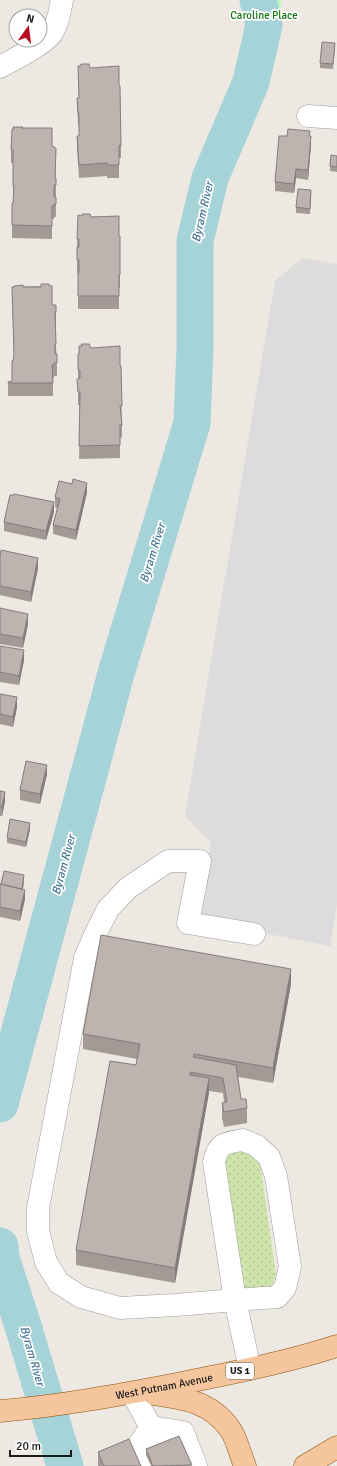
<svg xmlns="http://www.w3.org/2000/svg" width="337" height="1466" viewBox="0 0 337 1466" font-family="Signika,sans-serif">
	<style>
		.grass { fill: url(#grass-dots) }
		.park { fill: url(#park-tufts) }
		.parking { fill: #dcdcdc }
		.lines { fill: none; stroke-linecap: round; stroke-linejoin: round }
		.river { stroke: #a5d3d8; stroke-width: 37 }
		.minor-casing { stroke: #9d9d9d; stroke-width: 23 }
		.major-casing { stroke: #8a5009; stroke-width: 23 }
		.minor { stroke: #fff; stroke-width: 22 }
		.major { stroke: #f5c59e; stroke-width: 22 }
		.wall { fill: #a39a96 }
		.shaded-wall { fill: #847d7a }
		.building { fill: #bdb3af; stroke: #847d7a }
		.labels { text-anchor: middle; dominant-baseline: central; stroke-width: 3.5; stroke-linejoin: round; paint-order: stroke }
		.shield { fill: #fff; stroke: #606060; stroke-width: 1 }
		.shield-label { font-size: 10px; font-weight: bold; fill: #1c1c1c }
		.park-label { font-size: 11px; fill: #167212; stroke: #fff }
		.street-label { font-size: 11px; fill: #1c1c1c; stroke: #fff }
		.water-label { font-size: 12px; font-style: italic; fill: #497895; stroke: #fff }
	</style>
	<defs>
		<pattern id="grass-dots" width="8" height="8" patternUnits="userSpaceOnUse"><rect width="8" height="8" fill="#cee4aa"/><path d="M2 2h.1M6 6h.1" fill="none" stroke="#b0c392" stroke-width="1.8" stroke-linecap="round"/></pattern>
		<pattern id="park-tufts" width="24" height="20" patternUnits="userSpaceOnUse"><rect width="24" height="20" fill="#c3f5c1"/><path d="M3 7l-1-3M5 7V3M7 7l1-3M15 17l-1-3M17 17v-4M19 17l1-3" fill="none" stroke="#a7d1a5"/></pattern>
	</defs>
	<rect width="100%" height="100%" fill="#ede8e2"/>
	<polygon class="grass" points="236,1149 249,1150 260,1162 276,1275 273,1283 267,1289 248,1289 242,1285 222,1167 225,1158"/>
	<polygon class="park" points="248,0 282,0 271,74 239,70 249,29"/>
	<polygon class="parking" points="302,258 337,264 337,904 330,946 195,920 211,843 185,816 275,281"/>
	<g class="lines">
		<g class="river">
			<polyline points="0,1104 117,670 192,423 195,348 195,241 210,178 251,82 264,25 258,0"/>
			<polyline points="0,1246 1,1258 23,1326 65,1466"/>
		</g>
		<g class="minor-casing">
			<g id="minor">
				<path d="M0 67C14 59 44 45 52 33 58 23 60 11 62 0"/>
				<polyline points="308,116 337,118"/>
				<path d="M243 1140 257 1146 269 1157 276 1176 290 1267 285 1288 277 1297 235 1300 214 1162C218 1143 225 1143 243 1140Z"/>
				<polyline points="250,1369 235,1300 176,1305 120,1308 81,1297 59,1283 46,1262 38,1231 38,1208 85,958 94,937 108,909 128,888 168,861 200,861 188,923 254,934"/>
				<polyline points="132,1393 158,1440"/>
				<polyline points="147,1466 138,1446 151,1427 183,1432 196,1466"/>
			</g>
		</g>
		<g class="major-casing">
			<g id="major">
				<path d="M154 1394C184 1398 211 1402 230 1429 237 1439 240 1454 245 1466"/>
				<path id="s1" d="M0 1411C60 1406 119 1395 177 1384 231 1373 285 1363 337 1346"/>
				<polyline points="305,1466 337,1447"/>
			</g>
		</g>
		<use href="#minor" class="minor"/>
		<use href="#major" class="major"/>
	</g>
	<g class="wall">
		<polygon points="335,48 333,69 320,68 320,63"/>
		<polygon points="78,66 121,146 121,158 119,158 119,178 107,178 107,176 79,178 77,149 77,136 79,136 79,126 78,125 77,98 79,98"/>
		<polygon points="23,128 52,146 56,161 55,178 56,178 56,217 54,217 54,219 52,219 52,239 12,238 12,203 13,203 14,199 13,199 13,163 11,163 11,150"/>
		<polygon points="287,136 310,136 311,145 308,180 296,178 294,193 275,191 275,182"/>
		<polygon points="337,156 337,172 330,171 330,166"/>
		<polygon points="311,195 310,214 296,213 296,207"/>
		<polygon points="91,217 119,236 120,275 120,288 119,288 119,309 78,309 78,273 77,273 77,239"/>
		<polygon points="49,286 52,305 56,305 56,325 55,325 57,367 57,376 54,376 54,378 53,378 53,396 8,396 8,382 12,381 12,361 13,361 14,358 12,287"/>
		<polygon points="91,348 120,366 121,366 122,438 120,437 120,458 79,459 80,405 78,405 78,354"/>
		<polygon points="72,484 87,492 76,540 53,534 53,525 57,508 55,507 55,497"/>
		<polygon points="54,512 46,540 4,531 4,522"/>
		<polygon points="0,556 38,568 31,602 0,595"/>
		<polygon points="0,608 28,624 23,648 0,644"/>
		<polygon points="0,646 24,660 19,685 0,682"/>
		<polygon points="0,694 17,707 13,727 0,724"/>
		<polygon points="47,774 40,804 20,800 20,790"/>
		<polygon points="0,791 5,801 2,816 0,816"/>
		<polygon points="30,829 26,847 7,843 7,838"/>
		<polygon points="24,881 23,889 25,899 20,921 0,917 0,884"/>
		<polygon points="291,984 273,1083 238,1077 241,1099 247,1108 247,1123 224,1127 222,1118 222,1103 224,1102 223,1093 209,1091 175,1283 76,1265 76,1250 136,1065 137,1059 83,1049 83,1034"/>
		<polygon points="146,1449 192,1466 151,1466 146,1455"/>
		<polygon points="98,1452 141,1466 98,1466"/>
	</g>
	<g class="shaded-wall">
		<polygon points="311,136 311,145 308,180 308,170"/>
		<polygon points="56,148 56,161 55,185 55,178"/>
		<polygon points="296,169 296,178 294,193 294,184"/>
		<polygon points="87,483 87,492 76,540 76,530"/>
		<polygon points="54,502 54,512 46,540 46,531"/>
		<polygon points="38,558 38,568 31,602 31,592"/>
		<polygon points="28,614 28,624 23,648 23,638"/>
		<polygon points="24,650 24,660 19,685 19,676"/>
		<polygon points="17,697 17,707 13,727 13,717"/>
		<polygon points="47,765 47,774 40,804 40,794"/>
		<polygon points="5,792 5,801 2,816 2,807"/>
		<polygon points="30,823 30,829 26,847 26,842"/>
		<polygon points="24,875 24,881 22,894 22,889"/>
		<polygon points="25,890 25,899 20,921 20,911"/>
		<polygon points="291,969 291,984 273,1083 273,1068"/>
		<polygon points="209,1078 209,1093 175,1283 175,1268"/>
	</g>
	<g class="building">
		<polygon points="322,42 335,43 333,64 320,63"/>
		<polygon points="81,64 89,64 90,68 119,66 119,86 120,86 121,146 119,145 119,165 107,165 107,163 79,165 77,136 79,136 79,113 78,113 77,98 79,98 78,66 80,66"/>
		<polygon points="13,127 23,127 22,128 52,128 52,146 56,148 55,178 56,178 56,185 54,185 54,197 56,197 56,204 54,204 54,206 52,206 52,226 12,225 12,203 13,203 14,186 13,186 13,150 11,150 12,129 14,129"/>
		<polygon points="288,129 310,131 309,136 311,136 308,170 296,169 294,184 275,182 279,136 287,136"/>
		<polygon points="331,155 337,156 337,167 330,166"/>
		<polygon points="298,189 311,190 310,209 296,207"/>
		<polygon points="82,214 90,214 91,217 119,216 119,236 120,236 120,275 119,275 119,296 78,296 78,273 79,272 79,260 77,260 77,247 79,247 79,239 77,239 78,215 82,216"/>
		<polygon points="41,284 49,284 49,286 52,286 52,305 56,305 56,312 55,312 56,344 55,344 55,354 57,354 57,363 54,363 54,365 52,365 53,383 8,383 8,382 12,381 12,361 13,361 14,354 12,287 14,287 14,286 23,285 23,287 41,287"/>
		<polygon points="81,344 89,344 91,348 120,346 120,366 121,366 122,406 120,406 122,425 120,425 120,445 79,446 80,392 78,392 77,379 80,378 80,370 78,370 78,354 79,354 79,346 82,346"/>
		<polygon points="73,479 87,483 76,530 53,525 60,499 55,497 59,481 72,484"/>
		<polygon points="14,494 54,502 46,531 4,522 10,495 14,495"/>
		<polygon points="1,550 38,558 31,592 0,586 0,556"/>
		<polygon points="0,608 28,614 23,638 0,634"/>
		<polygon points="0,646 24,650 19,676 0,672"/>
		<polygon points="0,694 17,697 13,717 0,714"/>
		<polygon points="26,761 47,765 40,794 20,790"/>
		<polygon points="0,791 5,792 2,807 0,806"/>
		<polygon points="10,819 30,823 26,842 7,838"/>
		<polygon points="4,871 24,875 22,889 1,884"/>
		<polygon points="0,884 25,890 20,911 0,907"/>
		<polygon points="101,935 291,969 273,1068 194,1054 193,1057 236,1065 241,1099 246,1099 247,1108 224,1112 222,1103 227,1102 223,1078 190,1072 190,1075 209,1078 175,1268 76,1250 110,1061 136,1065 140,1044 83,1034"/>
		<polygon points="179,1436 192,1465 153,1466 146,1449"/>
		<polygon points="129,1439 141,1466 104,1466 98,1452"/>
	</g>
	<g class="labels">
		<rect class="shield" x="226" y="1363" width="28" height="16" rx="3"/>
		<g class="shield-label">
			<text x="240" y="1371">US 1</text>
		</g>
		<g class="park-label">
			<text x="264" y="15">Caroline Place</text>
		</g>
		<g class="street-label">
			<text stroke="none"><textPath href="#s1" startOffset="166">West Putnam Avenue</textPath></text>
		</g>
		<g class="water-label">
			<text transform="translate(203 212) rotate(-77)">Byram River</text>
			<text transform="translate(153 553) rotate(-73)">Byram River</text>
			<text transform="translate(64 865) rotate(-75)">Byram River</text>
			<text transform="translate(32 1356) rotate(74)">Byram River</text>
		</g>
	</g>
	<g transform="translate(28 28) rotate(14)"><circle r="19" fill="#ffffff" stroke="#a4a4a4"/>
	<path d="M0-3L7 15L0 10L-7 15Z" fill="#bb0d22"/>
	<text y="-6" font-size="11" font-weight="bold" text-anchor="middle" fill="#1c1c1c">N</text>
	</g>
	<path d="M10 1450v6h61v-6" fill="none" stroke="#1c1c1c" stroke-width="2"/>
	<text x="16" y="1450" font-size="12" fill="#1c1c1c" stroke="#ffffff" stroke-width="3" paint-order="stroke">20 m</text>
</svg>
